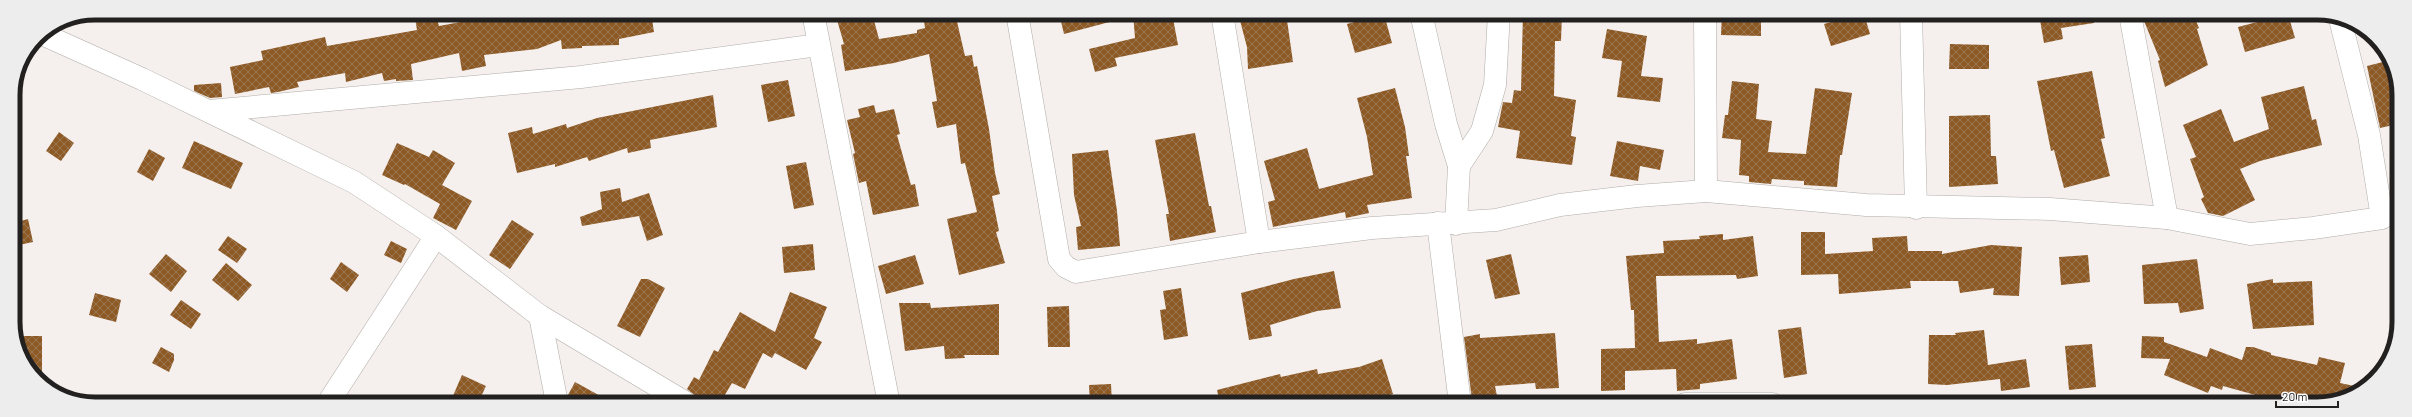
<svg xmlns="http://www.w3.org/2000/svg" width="2412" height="417" viewBox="0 0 2412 417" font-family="Barlow,sans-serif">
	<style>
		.building { fill: url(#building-cross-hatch) }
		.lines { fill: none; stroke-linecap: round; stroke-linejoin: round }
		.minor-casing { stroke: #b1ada9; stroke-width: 23 }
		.minor { stroke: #fff; stroke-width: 22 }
		.rim { fill: none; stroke: #222120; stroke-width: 5 }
	</style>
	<defs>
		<pattern id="building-cross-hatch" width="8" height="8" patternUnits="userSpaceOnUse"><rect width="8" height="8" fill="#8d5a26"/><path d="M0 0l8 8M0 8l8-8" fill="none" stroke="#9b7753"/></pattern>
	</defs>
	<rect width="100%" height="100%" fill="#f5f0ed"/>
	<g class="building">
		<polygon points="435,13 439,26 477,19 510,17 510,22 547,13 651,13 654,32 619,39 619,45 582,46 582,48 562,49 561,40 537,49 484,55 486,66 462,71 459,53 411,64 413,80 396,81 396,79 384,81 382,73 346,82 345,73 297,82 299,87 278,92 271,93 269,87 235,94 230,67 263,60 261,51 325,37 327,46 417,30 415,18"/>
		<polygon points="835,13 872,13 879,39 917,33 917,30 925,28 923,13 955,13 965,56 972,55 974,67 977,66 989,129 995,173 1000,194 992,196 999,231 996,232 1005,263 959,275 947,219 977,212 965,163 961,164 956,124 937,128 932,102 937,101 929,54 894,63 845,71 841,45 844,44"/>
		<polygon points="1059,13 1120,13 1121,19 1064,34"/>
		<polygon points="1133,13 1172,13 1178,45 1115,58 1117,66 1095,72 1089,49 1135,38"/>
		<polygon points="1238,13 1286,13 1293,62 1248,69 1247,47"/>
		<polygon points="1523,13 1562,13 1561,41 1555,41 1554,96 1576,100 1571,136 1576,137 1572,165 1516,158 1520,131 1498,127 1503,102 1512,103 1514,90 1521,91"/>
		<polygon points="1384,14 1392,43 1355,53 1347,24"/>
		<polygon points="1722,14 1761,14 1761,36 1721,35"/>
		<polygon points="1860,14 1864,14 1870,34 1831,46 1824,24"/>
		<polygon points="2039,14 2094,14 2094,23 2061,28 2063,39 2044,43"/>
		<polygon points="2162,14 2193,14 2199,28 2197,29 2208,65 2165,87 2158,61 2160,60 2144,21"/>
		<polygon points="2288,14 2295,38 2245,52 2238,27"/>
		<polygon points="1607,29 1647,36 1641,76 1663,78 1660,102 1617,97 1622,61 1602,58"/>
		<polygon points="1950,44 1989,45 1989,69 1949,69"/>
		<polygon points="2387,61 2397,79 2398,124 2380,128 2367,66"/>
		<polygon points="2092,71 2105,138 2101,139 2110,176 2064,188 2054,150 2051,151 2037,81"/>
		<polygon points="788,80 795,116 768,122 761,85"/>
		<polygon points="1732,81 1759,84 1756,119 1772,121 1768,152 1806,154 1815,88 1852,93 1842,155 1840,155 1837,187 1804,185 1804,181 1772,179 1771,184 1749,182 1749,176 1739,175 1741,140 1722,138 1725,115 1728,115"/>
		<polygon points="221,83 222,97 210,98 194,91 194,85"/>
		<polygon points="2304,86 2312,120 2316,119 2322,145 2260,161 2240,169 2255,200 2223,216 2208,213 2201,199 2204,197 2190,159 2196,157 2183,125 2221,109 2234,142 2269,129 2261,97"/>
		<polygon points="1395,88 1405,127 1409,156 1406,156 1412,198 1367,205 1369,213 1346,218 1345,212 1273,227 1268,202 1275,200 1264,161 1307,148 1319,189 1373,175 1367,137 1357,98"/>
		<polygon points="713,95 717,127 650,140 651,148 628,153 627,148 589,161 587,157 555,167 555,164 517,173 508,133 532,127 533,134 566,124 567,128 597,118"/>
		<polygon points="874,105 876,113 894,109 900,134 897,135 911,185 915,184 919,206 873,215 866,181 859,183 853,154 855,153 847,120 860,117 858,109"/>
		<polygon points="1990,115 1991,156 1996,156 1998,184 1949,187 1949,116"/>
		<polygon points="59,132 74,143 61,161 46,151"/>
		<polygon points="1195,133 1209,206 1211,206 1216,232 1170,241 1166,214 1169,214 1155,140"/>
		<polygon points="194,141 243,163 231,189 182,168"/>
		<polygon points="1617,141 1664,150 1660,170 1640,166 1638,181 1610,176"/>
		<polygon points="397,143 429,157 433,150 455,163 442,185 472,201 456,230 433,218 440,204 405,184 404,185 382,175"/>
		<polygon points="149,149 165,158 153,181 137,172"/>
		<polygon points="1108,150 1117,211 1120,246 1078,250 1076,227 1081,226 1074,195 1072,154"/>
		<polygon points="806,162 814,205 794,209 786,166"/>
		<polygon points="620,188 622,202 649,193 663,235 647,241 639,216 582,226 580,217 602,209 600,192"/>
		<polygon points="28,219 33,242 14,246 14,223"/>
		<polygon points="512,220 534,234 510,269 489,255"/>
		<polygon points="1801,232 1825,232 1825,254 1873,251 1872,238 1907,236 1908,251 1942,251 1942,254 1991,245 2022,247 2019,296 1993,295 1994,288 1960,293 1958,281 1910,281 1911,288 1839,294 1838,274 1801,275"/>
		<polygon points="1723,234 1723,240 1753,236 1758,276 1737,279 1736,275 1656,276 1659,342 1697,339 1697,344 1732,339 1737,379 1700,384 1700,389 1677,391 1676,369 1625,371 1625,390 1601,391 1601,349 1635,348 1634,310 1631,310 1626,256 1664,253 1663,241 1700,239 1699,236"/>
		<polygon points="228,236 247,249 237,263 218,250"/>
		<polygon points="391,241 407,249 401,263 384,255"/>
		<polygon points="813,244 815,270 784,273 782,247"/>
		<polygon points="166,254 187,271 171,292 149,274"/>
		<polygon points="1511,254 1520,294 1495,299 1486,260"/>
		<polygon points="915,255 924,284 886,294 878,266"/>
		<polygon points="2088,255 2090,282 2061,285 2059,257"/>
		<polygon points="2197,259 2204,309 2180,313 2178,303 2144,304 2142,265"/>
		<polygon points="341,262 359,275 347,292 330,279"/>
		<polygon points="226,263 252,285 238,301 212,280"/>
		<polygon points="1334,271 1341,308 1317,311 1270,325 1272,336 1249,340 1241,293 1294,279"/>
		<polygon points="641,279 648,279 665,288 640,337 617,326"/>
		<polygon points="2273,279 2273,283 2312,281 2314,325 2253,329 2247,284"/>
		<polygon points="1181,288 1188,336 1164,340 1160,310 1166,309 1163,291"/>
		<polygon points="790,292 827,307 814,338 822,342 806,370 775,353 772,358 763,353 745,389 732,383 720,403 702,403 698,401 697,397 687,389 694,377 699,380 714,350 718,352 740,312 775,332"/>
		<polygon points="95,293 121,300 116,322 89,315"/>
		<polygon points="181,300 201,314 191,329 170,315"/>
		<polygon points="899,303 930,303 931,308 999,304 999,355 964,355 965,358 945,359 944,346 905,351"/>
		<polygon points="1069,306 1070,347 1048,347 1047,307"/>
		<polygon points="1801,327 1807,374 1784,378 1778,330"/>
		<polygon points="1984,330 1988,365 2026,359 2030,387 2001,391 2000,379 1947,385 1928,384 1929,335 1956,335 1955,333"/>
		<polygon points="1555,333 1559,388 1536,389 1535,383 1495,386 1497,396 1472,400 1464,337 1480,334 1480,338"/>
		<polygon points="20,336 42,336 42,384 20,347"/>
		<polygon points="2142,336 2164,337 2164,342 2207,357 2210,348 2242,360 2246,347 2253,347 2271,353 2271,355 2317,365 2319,357 2345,363 2340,383 2364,388 2348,398 2317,404 2288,404 2223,386 2222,390 2211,386 2208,393 2164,375 2170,359 2141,358"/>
		<polygon points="2092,344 2096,387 2069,390 2065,346"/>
		<polygon points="161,347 174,354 174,360 169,372 152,363"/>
		<polygon points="1382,359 1393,394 1362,404 1220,404 1217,390 1280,374 1281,377 1317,369 1318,374 1359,367"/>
		<polygon points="462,375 486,386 478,403 464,403 452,398"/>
		<polygon points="575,382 613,403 569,403 568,395"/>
		<polygon points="1111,384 1112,404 1090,404 1089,385"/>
	</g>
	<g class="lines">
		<g class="minor-casing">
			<g id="minor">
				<polyline points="813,13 889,404"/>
				<polyline points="1017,13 1059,259 1066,267 1076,272 1259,242 1372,228 1496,220 1560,205 1637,196 1706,191 1866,205 2050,209 2167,218 2250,234 2313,228 2382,218 2369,135 2340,19"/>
				<polyline points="1222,13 1259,242"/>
				<polyline points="1421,13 1446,124 1459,166 1456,224"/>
				<polyline points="1705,14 1706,191"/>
				<polyline points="1911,14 1916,208"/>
				<polyline points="2130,14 2167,218"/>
				<polyline points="42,34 142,79 354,182 436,236 540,316 686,403"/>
				<polyline points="209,111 581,77 818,45"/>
				<polyline points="1459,166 1482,131 1495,85 1499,13"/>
				<polyline points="1438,223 1460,404"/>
				<polyline points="540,316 557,403"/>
				<polyline points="328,403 436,236"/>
				<polyline points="1685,404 1772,404"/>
			</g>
		</g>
		<use href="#minor" class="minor"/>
	</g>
	<path d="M0 0H2412V417H0ZM95 20H2317A75 75 0 0 1 2392 95V322A75 75 0 0 1 2317 397H95A75 75 0 0 1 20 322V95A75 75 0 0 1 95 20Z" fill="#ededed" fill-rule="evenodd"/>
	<path class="rim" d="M95 20H2317A75 75 0 0 1 2392 95V322A75 75 0 0 1 2317 397H95A75 75 0 0 1 20 322V95A75 75 0 0 1 95 20Z"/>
	<path d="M2276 401v6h62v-6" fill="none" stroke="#222120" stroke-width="2"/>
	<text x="2282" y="401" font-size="12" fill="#222120" stroke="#ffffff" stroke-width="3" paint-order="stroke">20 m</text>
</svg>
